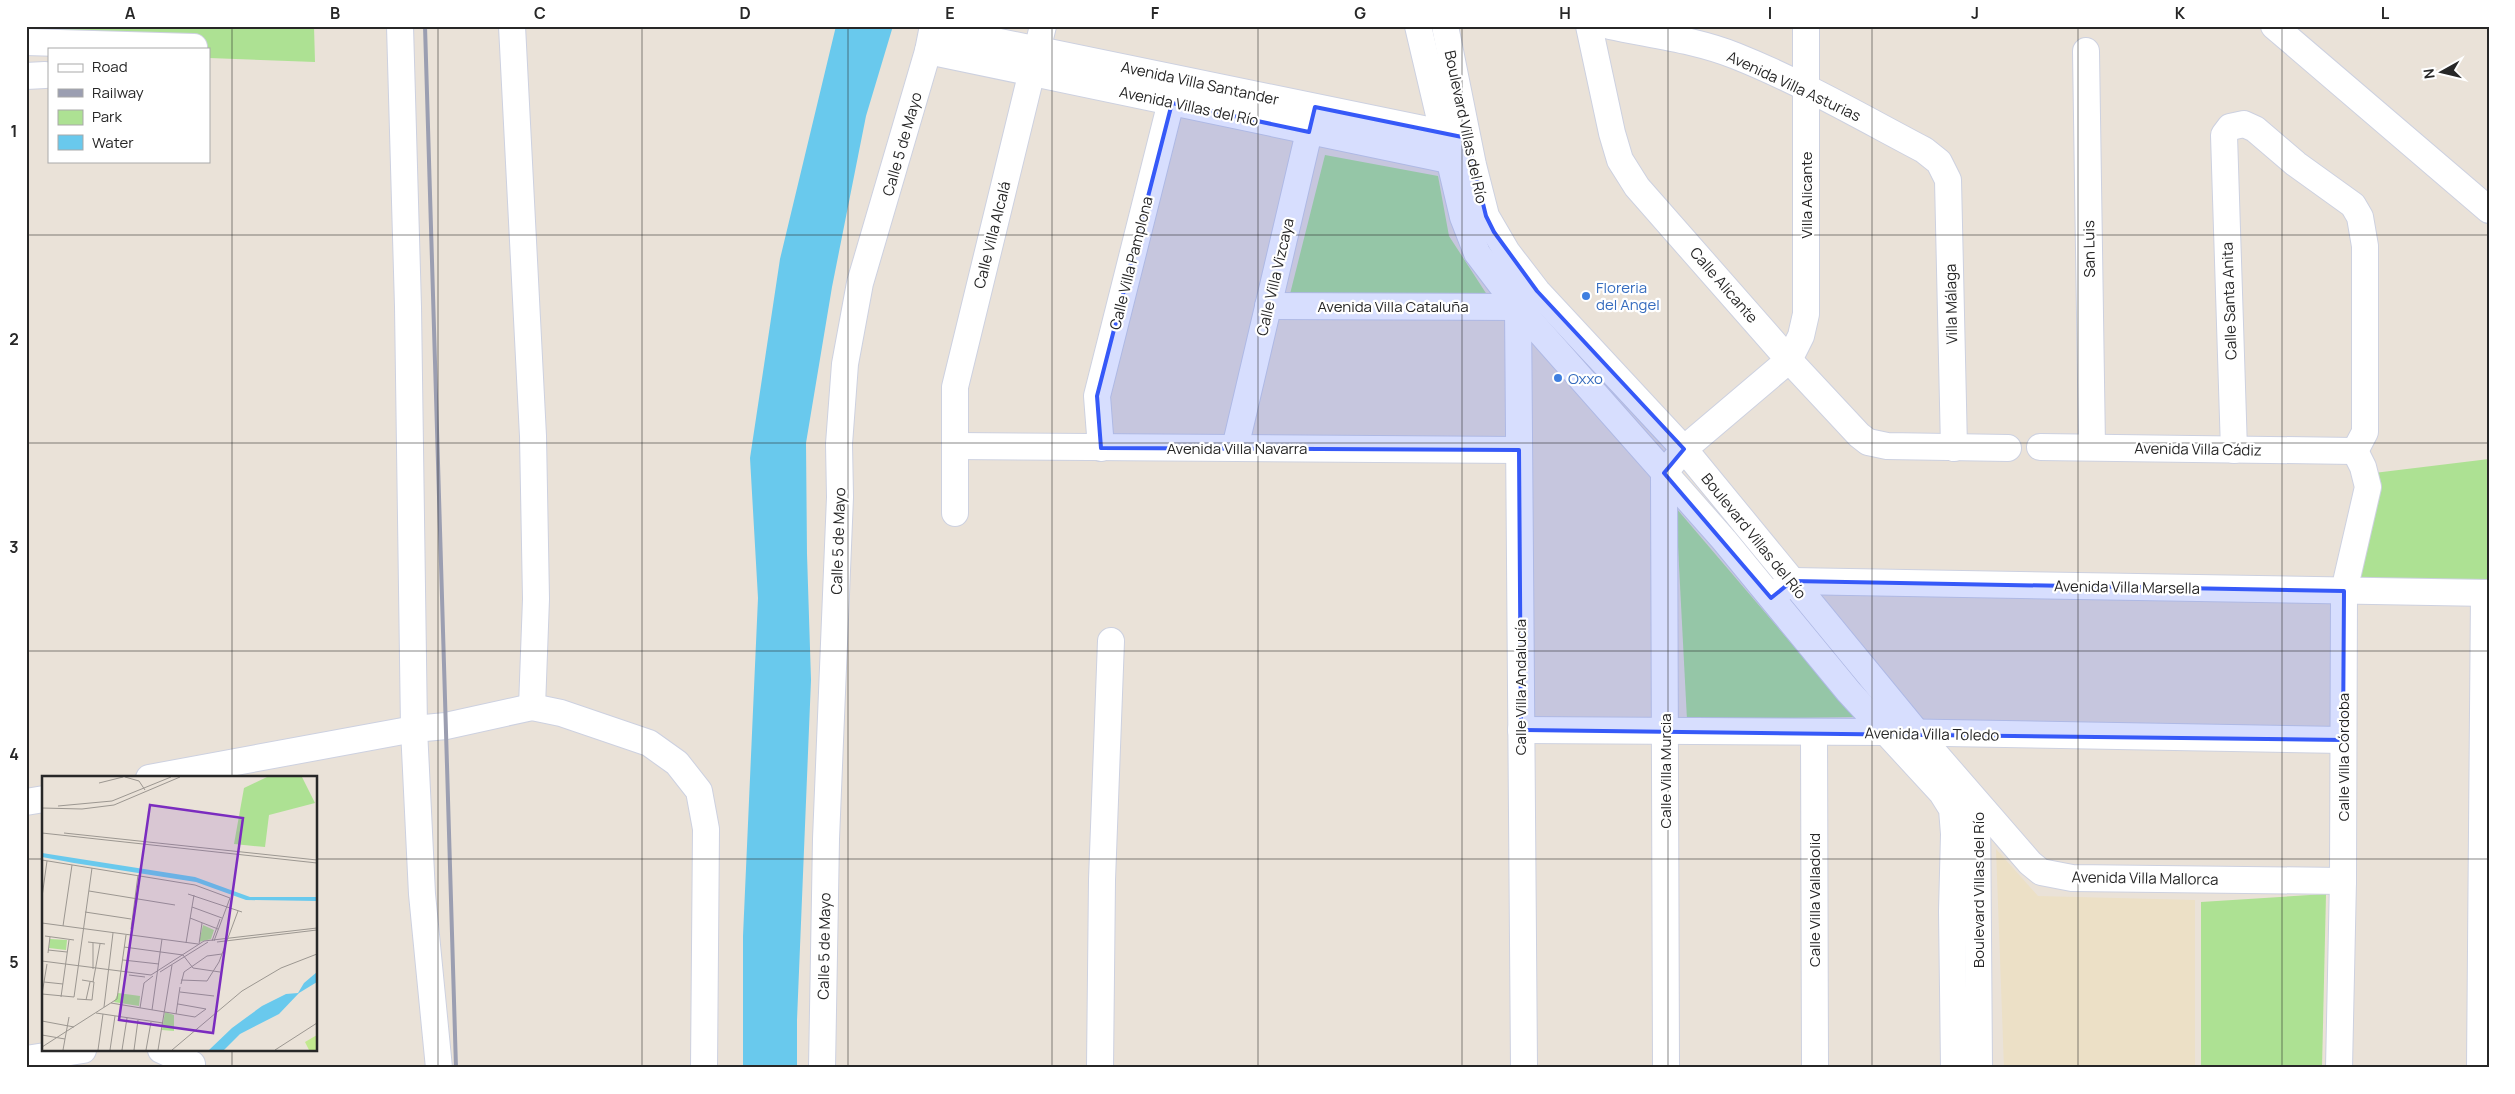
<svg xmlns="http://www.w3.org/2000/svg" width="2515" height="1094" viewBox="0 0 2515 1094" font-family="Manrope,sans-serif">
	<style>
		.education { fill: #ece0c6 }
		.green { fill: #ade193 }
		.water { fill: #69c9ed }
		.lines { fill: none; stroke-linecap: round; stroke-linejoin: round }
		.minor-casing { stroke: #cdd1e0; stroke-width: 28 }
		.minor { stroke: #fff; stroke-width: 26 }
		.rail { stroke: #9b9eb1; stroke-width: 4 }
		.marked { fill: #3659f8; fill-opacity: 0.2; stroke: #3659f8; stroke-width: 4; stroke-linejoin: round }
		.grid { fill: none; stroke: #272727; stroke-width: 1; stroke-opacity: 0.55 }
		.shop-dot { fill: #3f7fe0; stroke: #fff; stroke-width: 2 }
		.labels { text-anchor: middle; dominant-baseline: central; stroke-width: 4.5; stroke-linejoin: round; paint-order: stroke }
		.street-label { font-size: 15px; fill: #272727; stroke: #fff }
		.shop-label { font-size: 15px; fill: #366cbe; stroke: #fff; text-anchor: start }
		.inset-road { fill: none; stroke: #9c9791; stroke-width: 1 }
		.view { fill: #7b2cbf; fill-opacity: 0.15; stroke: #7b2cbf; stroke-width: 2.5 }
		.inset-edge { fill: none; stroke: #272727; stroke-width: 2.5 }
		.neatline { fill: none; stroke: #272727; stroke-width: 2 }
		.grid-label { font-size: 16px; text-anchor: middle; font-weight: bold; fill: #272727 }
	</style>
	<rect width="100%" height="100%" fill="#eae2d8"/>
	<polygon class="education" points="1996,849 2038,896 2195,900 2195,1068 2004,1068"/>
	<g class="green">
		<polygon points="26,26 314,26 315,62 209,58 209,49 49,49 26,52"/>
		<polygon points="1325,155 1438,176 1449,236 1493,304 1290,294"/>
		<polygon points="2489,459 2489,588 2351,586 2374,473"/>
		<polygon points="1676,508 1854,717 1687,720"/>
		<polygon points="2326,894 2322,1068 2201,1068 2201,902"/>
	</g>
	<polygon class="water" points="836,26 893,26 866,116 832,287 806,443 807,554 811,680 797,1020 797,1068 743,1068 743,936 758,598 750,458 780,259"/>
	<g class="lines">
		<g class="minor-casing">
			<g id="minor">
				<polyline points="400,26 408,307 414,729 422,894 439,1068"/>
				<polyline points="512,26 533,436 536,599 532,707"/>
				<polyline points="1418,26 1463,217 1477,253 1518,307 1724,540 1849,692 1942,793 1952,809 1954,834 1952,911 1954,1068"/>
				<polyline points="1445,26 1473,165 1486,216 1507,252 1537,291 1684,449 1918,734 2030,863 2041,872 2072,878 2343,881"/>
				<polyline points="1589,26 1612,133 1620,160 1637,187 1789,360 1859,435 1868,442 1887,446 2008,448"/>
				<path d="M1610 26C1652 35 1696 40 1736 56 1801 82 1863 118 1924 150L1939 162 1948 180 1954 448"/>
				<polyline points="2274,26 2489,210"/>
				<polyline points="932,28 1457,136"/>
				<polyline points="26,42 194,47"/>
				<polyline points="928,51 1463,163"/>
				<polyline points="2086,51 2092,447"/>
				<polyline points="26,76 45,75"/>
				<polyline points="1268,306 1518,307"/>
				<polyline points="1518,307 1524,1068"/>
				<polyline points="956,446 1519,450"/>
				<polyline points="2040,447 2355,451"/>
				<polyline points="1101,448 1097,396 1175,86"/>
				<polyline points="1235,448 1313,115"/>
				<polyline points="2234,450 2224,135 2230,127 2244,124 2255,129 2296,164 2353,205 2360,217 2365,246 2365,432 2355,451"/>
				<polyline points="955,513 955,387 1043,26"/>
				<polyline points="1782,589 1792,581 2489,593"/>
				<polyline points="1521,730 1887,732 2343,740"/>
				<polyline points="1814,733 1815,1068"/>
				<polyline points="149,778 414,729 446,726 532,707 561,713 649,743 677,763 699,791 706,829 704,1068"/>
				<polyline points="26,802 44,799"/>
				<polyline points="1977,803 1979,1068"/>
				<polyline points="161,1050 192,1064"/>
				<polyline points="26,1059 83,1050"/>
				<polyline points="822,1068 826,839 840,497 839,444 845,364 860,283 928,51 933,26"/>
				<polyline points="1100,1068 1102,880 1111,641"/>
				<polyline points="1666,1068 1664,473 1684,449 1789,360 1801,336 1806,314 1806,26"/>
				<polyline points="2339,1068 2343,881 2344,591 2368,487 2363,467 2355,451"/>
				<polyline points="2480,1068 2484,593"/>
			</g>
		</g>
		<use href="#minor" class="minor"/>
		<polyline class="rail" points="425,26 456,1068"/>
	</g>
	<path class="marked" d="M1172 103 1309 132 1315 107 1467 138 1486 216 1494 232 1537 291 1684 449 1664 473 1771 598 1792 581 2344 591 2343 740 1521 730 1519 450 1101 448 1097 396Z"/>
	<path class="grid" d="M232 26V778M438 26V1068M642 26V1068M848 26V1068M1052 26V1068M1258 26V1068M1462 26V1068M1668 26V1068M1872 26V1068M2078 26V1068M2282 26V1068M26 235H2489M26 443H2489M26 651H2489M26 859H44M316 859H2489M232 1050V1068"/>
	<g class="shop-dot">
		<circle cx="1586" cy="296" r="5"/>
		<circle cx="1558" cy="378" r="5"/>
	</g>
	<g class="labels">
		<g class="street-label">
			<text transform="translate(1200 83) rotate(12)">Avenida Villa Santander</text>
			<text transform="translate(1794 86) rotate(25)">Avenida Villa Asturias</text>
			<text transform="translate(1189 106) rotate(12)">Avenida Villas del Río</text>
			<text transform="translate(1466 127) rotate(78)">Boulevard Villas del Río</text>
			<text transform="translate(902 144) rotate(-74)">Calle 5 de Mayo</text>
			<text transform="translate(1806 195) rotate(-90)">Villa Alicante</text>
			<text transform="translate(992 235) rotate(-76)">Calle Villa Alcalá</text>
			<text transform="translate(2089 249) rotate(-91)">San Luis</text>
			<text transform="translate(1131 263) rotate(-76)">Calle Villa Pamplona</text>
			<text transform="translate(1275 277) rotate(-77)">Calle Villa Vizcaya</text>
			<text transform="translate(1724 285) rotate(49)">Calle Alicante</text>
			<text transform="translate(2229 301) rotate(-92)">Calle Santa Anita</text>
			<text transform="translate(1951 304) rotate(-91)">Villa Málaga</text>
			<text x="1393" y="306">Avenida Villa Cataluña</text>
			<text x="1237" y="448">Avenida Villa Navarra</text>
			<text transform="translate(2198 449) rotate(1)">Avenida Villa Cádiz</text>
			<text transform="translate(1754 536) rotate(51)">Boulevard Villas del Río</text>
			<text transform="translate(838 541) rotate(-88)">Calle 5 de Mayo</text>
			<text transform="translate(2127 587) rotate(1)">Avenida Villa Marsella</text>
			<text transform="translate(1520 687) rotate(-90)">Calle Villa Andalucía</text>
			<text transform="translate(1932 734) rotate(1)">Avenida Villa Toledo</text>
			<text transform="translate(2343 757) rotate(-90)">Calle Villa Córdoba</text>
			<text transform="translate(1665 771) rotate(-90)">Calle Villa Murcia</text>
			<text transform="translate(2145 878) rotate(1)">Avenida Villa Mallorca</text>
			<text transform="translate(1978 890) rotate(-90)">Boulevard Villas del Río</text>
			<text transform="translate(1814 900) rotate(-90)">Calle Villa Valladolid</text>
			<text transform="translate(824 946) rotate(-89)">Calle 5 de Mayo</text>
		</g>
		<g class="shop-label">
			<text x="1596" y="287">Floreria<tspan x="1596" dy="17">del Angel</tspan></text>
			<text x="1568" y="378">Oxxo</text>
		</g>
	</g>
	<g transform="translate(42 776)">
		<rect width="275" height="275" fill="#eae2d8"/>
		<path d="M225 1H260L273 27 227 39 223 71 192 68 202 12ZM161 149 172 154 169 163 157 166ZM8 163 25 164 24 174 7 172ZM76 217 98 220 97 230 72 226ZM123 236 132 239V255L120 254Z" fill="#ade193"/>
		<path d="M275 259V274H267L263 266Z" fill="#c2e98f"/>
		<path d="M0 77 153 101 208 121H275V125L204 124 154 106 32 87 0 81ZM275 196V206L257 217 237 238 198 258 182 274H167L190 252 220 230 244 218 256 217 262 207Z" fill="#69c9ed"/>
		<path class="inset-road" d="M83 1 97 5 103 14M57 7 81 1M16 30 70 25 129 1M0 32 40 33 72 29 138 1M0 57 275 87M22 57 275 84M0 84 153 109 188 122 172 165M47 115 133 129M146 118 200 136M0 121 5 85M150 131 180 142M43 136 89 143M148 142 176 153M0 147 156 168M21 150 30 89M89 153 96 99M3 160 32 164M170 165 178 143M46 166 63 168M175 166 275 154M144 167 152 119M157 168 160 147M82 171 141 179 151 192 178 196M6 174 25 176M6 177 8 161M81 184 117 188M0 185 109 199 162 165 275 152M51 193V167M118 196 166 166M87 199 103 201M139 204 165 205 177 186 196 135M2 206 21 208M51 206 58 168M139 208 142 196 165 180 180 178M138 216 172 220M0 218 32 221 50 92M0 218 5 188M19 221 27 164M35 223 50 224 52 206 40 204M44 224 48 206M69 227 153 241 164 233 136 228M62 231 71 157M98 232 102 207 111 200M110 234 120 163M54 237 121 247M134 238 138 211M0 245 32 251M0 259 23 263M0 271 75 223 84 159M21 274 27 241M56 274 61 238M68 274 73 240M80 274 85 242M92 274 96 244M104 274 109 246M116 274 130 189M130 274 200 215 239 192 275 178M233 274 275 247"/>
		<path class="view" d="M108 29 201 42 171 257 77 244Z"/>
		<rect width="275" height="275" class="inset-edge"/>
	</g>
	<rect width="2515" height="1094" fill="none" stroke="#ffffff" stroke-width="55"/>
	<rect x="48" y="48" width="162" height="115" fill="#ffffff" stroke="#a9a9a9"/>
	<rect x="58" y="64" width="25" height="8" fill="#ffffff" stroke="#a9a9a9"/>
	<text x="92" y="72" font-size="15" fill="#272727">Road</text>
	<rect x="58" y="89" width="25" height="8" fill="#9b9eb1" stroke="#a9a9a9"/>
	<text x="92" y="98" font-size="15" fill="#272727">Railway</text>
	<rect x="58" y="110" width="25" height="15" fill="#ade193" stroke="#a9a9a9"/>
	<text x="92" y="122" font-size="15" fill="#272727">Park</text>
	<rect x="58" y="135" width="25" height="15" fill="#69c9ed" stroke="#a9a9a9"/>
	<text x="92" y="148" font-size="15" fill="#272727">Water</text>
	<g transform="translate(2442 72) rotate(262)" stroke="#ffffff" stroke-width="4" paint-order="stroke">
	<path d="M0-4L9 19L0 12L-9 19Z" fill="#272727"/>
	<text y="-8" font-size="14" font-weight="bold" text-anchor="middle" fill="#272727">N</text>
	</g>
	<rect x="28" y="28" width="2460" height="1038" class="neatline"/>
	<g class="grid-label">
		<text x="130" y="19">A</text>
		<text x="335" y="19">B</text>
		<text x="540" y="19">C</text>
		<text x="745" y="19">D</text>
		<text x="950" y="19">E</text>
		<text x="1155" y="19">F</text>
		<text x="1360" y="19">G</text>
		<text x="1565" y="19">H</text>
		<text x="1770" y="19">I</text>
		<text x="1975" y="19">J</text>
		<text x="2180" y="19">K</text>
		<text x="2385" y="19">L</text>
		<text x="14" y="137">1</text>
		<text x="14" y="345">2</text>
		<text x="14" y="553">3</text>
		<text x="14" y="760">4</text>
		<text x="14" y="968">5</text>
	</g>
</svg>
